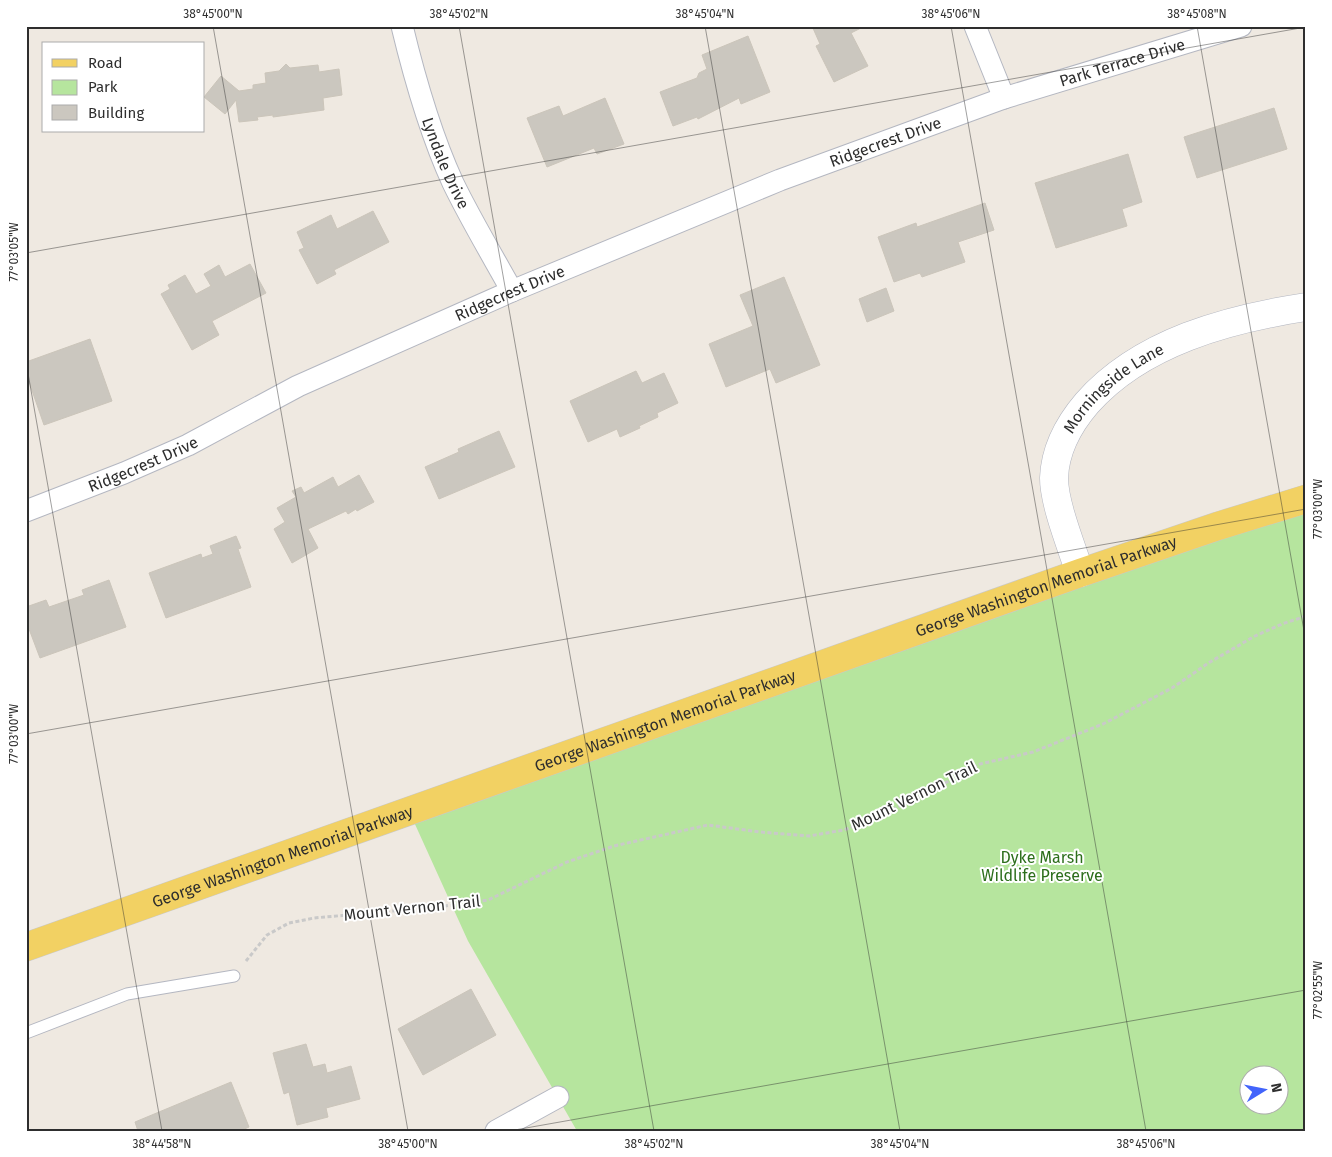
<svg xmlns="http://www.w3.org/2000/svg" width="1332" height="1157" viewBox="0 0 1332 1157" font-family="'Fira Sans',sans-serif">
	<style>
		.green { fill: #b6e59e; fill-rule: evenodd }
		.building { fill: #cbc7bf; stroke: #cbc5ba }
		.lines { fill: none; stroke-linecap: round; stroke-linejoin: round }
		.service-casing { stroke: #b4b7c1; stroke-width: 13 }
		.minor-casing { stroke: #b4b7c1; stroke-width: 23 }
		.secondary-casing { stroke: #b4b7c1; stroke-width: 29 }
		.primary-casing { stroke: #c9c9c9; stroke-width: 29 }
		.path { stroke: #c9c9c9; stroke-width: 3; stroke-dasharray: 4 2.5; stroke-linecap: butt }
		.service { stroke: #fff; stroke-width: 11 }
		.minor { stroke: #fff; stroke-width: 21 }
		.secondary { stroke: #fff; stroke-width: 28 }
		.primary { stroke: #f2d163; stroke-width: 28 }
		.ticks { fill: none; stroke: #2e2e2e; stroke-width: 1; stroke-opacity: 0.45 }
		.labels { text-anchor: middle; dominant-baseline: central; stroke-width: 4; stroke-linejoin: round; paint-order: stroke }
		.street-label { font-size: 16px; fill: #2e2e2e; stroke: #fff }
		.park-label { font-size: 16px; fill: #2c6e1b; stroke: #fff }
		.neatline { fill: none; stroke: #2e2e2e; stroke-width: 2 }
		.ticks-label { font-size: 12px; text-anchor: middle; fill: #2e2e2e }
	</style>
	<rect width="100%" height="100%" fill="#efe9e1"/>
	<path class="green" d="M1306 506V1131H577L468 941 409 811ZM1250 1074H1280V1104H1250Z"/>
	<g class="building">
		<polygon points="812,26 865,26 851,33 868,66 834,82 816,46 820,44"/>
		<polygon points="748,36 770,92 741,104 739,98 698,119 697,117 673,126 660,92 697,78 699,73 707,69 702,55"/>
		<polygon points="286,64 290,68 318,65 319,72 339,69 342,95 323,98 324,110 273,117 273,115 257,117 258,120 239,122 236,100 225,114 204,97 221,76 239,91 253,89 253,85 266,83 265,73 279,71"/>
		<polygon points="605,98 624,144 597,154 594,148 547,167 527,118 559,106 563,116"/>
		<polygon points="1274,108 1287,149 1197,178 1184,137"/>
		<polygon points="1128,154 1142,202 1122,209 1127,226 1056,248 1035,183"/>
		<polygon points="985,203 994,230 958,242 965,262 922,277 920,273 894,282 878,237 916,223 917,227"/>
		<polygon points="373,211 389,242 334,270 336,274 317,284 299,250 304,248 297,232 331,215 337,229"/>
		<polygon points="250,264 266,293 212,321 219,335 192,350 161,294 170,289 168,285 185,275 196,294 211,286 204,274 219,265 225,277"/>
		<polygon points="784,277 820,365 776,383 770,369 726,387 709,344 753,326 740,295"/>
		<polygon points="886,288 894,311 867,322 859,299"/>
		<polygon points="90,339 112,401 44,425 26,373 26,362"/>
		<polygon points="636,371 642,383 664,373 678,403 657,413 658,417 639,426 640,428 620,437 617,429 588,442 570,401"/>
		<polygon points="499,431 515,467 439,499 425,467 459,452 458,449"/>
		<polygon points="359,475 374,502 357,511 356,509 348,514 346,511 308,529 318,548 292,563 274,529 285,522 277,508 296,497 292,491 301,487 304,493 333,477 338,487"/>
		<polygon points="236,536 241,548 238,549 251,587 166,618 149,573 201,554 202,558 213,554 210,546"/>
		<polygon points="109,580 126,627 40,658 26,621 26,607 46,600 49,607 84,595 82,590"/>
		<polygon points="471,989 496,1035 423,1075 398,1029"/>
		<polygon points="306,1044 313,1067 325,1064 327,1073 351,1066 360,1099 326,1108 328,1117 297,1125 289,1092 284,1094 273,1053"/>
		<polygon points="231,1082 249,1127 240,1131 138,1131 135,1122"/>
	</g>
	<g class="lines">
		<g class="service-casing">
			<polyline id="service" points="26,1033 127,994 234,976"/>
		</g>
		<g class="minor-casing">
			<g id="minor">
				<path id="s1" d="M402 26C415 80 430 133 453 183 471 220 492 255 512 291"/>
				<polyline points="975,26 1004,98"/>
				<path id="s2" d="M26 511 124 473 188 445 298 386 512 291 780 180 1004 98 1241 26"/>
				<polyline points="496,1131 558,1097"/>
			</g>
		</g>
		<g class="secondary-casing">
			<g id="secondary">
				<path id="s3" d="M1080 573C1072 548 1054 504 1054 478 1055 450 1069 424 1087 403 1141 342 1228 319 1306 307"/>
			</g>
		</g>
		<g class="primary-casing">
			<g id="primary">
				<path id="s4" d="M26 947 1080 573 1218 526 1306 499"/>
			</g>
		</g>
		<polyline class="path" points="246,961 267,935 289,923 314,918 438,907 488,900 567,862 614,846 708,825 760,832 809,836 844,830 877,817 925,794 980,764 1033,752 1103,724 1172,688 1210,662 1255,636 1282,624 1306,616"/>
		<use href="#service" class="service"/>
		<use href="#minor" class="minor"/>
		<use href="#secondary" class="secondary"/>
		<use href="#primary" class="primary"/>
	</g>
	<path class="ticks" d="M213 26 408 1131M459 26 654 1131M705 26 900 1131M951 26 1146 1131M1197 26 1306 642M26 253 1306 27M26 362 162 1131M26 734 1306 509M509 1131 1306 990"/>
	<g class="labels">
		<g class="street-label">
			<text stroke="none"><textPath href="#s2" startOffset="1186">Park Terrace Drive</textPath></text>
			<text stroke="none"><textPath href="#s2" startOffset="936">Ridgecrest Drive</textPath></text>
			<text stroke="none"><textPath href="#s1" startOffset="144">Lyndale Drive</textPath></text>
			<text stroke="none"><textPath href="#s2" startOffset="531">Ridgecrest Drive</textPath></text>
			<text stroke="none"><textPath href="#s3" startOffset="212">Morningside Lane</textPath></text>
			<text stroke="none"><textPath href="#s2" startOffset="126">Ridgecrest Drive</textPath></text>
			<text stroke="none"><textPath href="#s4" startOffset="1082">George Washington Memorial Parkway</textPath></text>
			<text stroke="none"><textPath href="#s4" startOffset="678">George Washington Memorial Parkway</textPath></text>
			<text transform="translate(914 796) rotate(-26)">Mount Vernon Trail</text>
			<text stroke="none"><textPath href="#s4" startOffset="272">George Washington Memorial Parkway</textPath></text>
			<text transform="translate(412 908) rotate(-6)">Mount Vernon Trail</text>
		</g>
		<g class="park-label">
			<text x="1042" y="857">Dyke Marsh<tspan x="1042" dy="18">Wildlife Preserve</tspan></text>
		</g>
	</g>
	<rect width="1332" height="1157" fill="none" stroke="#ffffff" stroke-width="55"/>
	<rect x="42" y="42" width="162" height="90" fill="#ffffff" stroke="#ababab"/>
	<rect x="52" y="59" width="25" height="8" fill="#f2d163" stroke="#ababab"/>
	<text x="88" y="68" font-size="15" fill="#2e2e2e">Road</text>
	<rect x="52" y="80" width="25" height="15" fill="#b6e59e" stroke="#ababab"/>
	<text x="88" y="92" font-size="15" fill="#2e2e2e">Park</text>
	<rect x="52" y="105" width="25" height="15" fill="#cbc7bf" stroke="#ababab"/>
	<text x="88" y="118" font-size="15" fill="#2e2e2e">Building</text>
	<g transform="translate(1264 1090) rotate(80)"><circle r="24" fill="#ffffff" stroke="#ababab"/>
	<path d="M0-4L9 19L0 12L-9 19Z" fill="#4264fb"/>
	<text y="-8" font-size="14" font-weight="bold" text-anchor="middle" fill="#2e2e2e">N</text>
	</g>
	<rect x="28" y="28" width="1276" height="1102" class="neatline"/>
	<g class="ticks-label">
		<text x="213" y="18">38°45'00"N</text>
		<text x="459" y="18">38°45'02"N</text>
		<text x="705" y="18">38°45'04"N</text>
		<text x="951" y="18">38°45'06"N</text>
		<text x="1197" y="18">38°45'08"N</text>
		<text transform="translate(14 252) rotate(-90)" y="4">77°03'05"W</text>
		<text transform="translate(1318 509) rotate(-90)" y="4">77°03'00"W</text>
		<text transform="translate(14 734) rotate(-90)" y="4">77°03'00"W</text>
		<text transform="translate(1318 990) rotate(-90)" y="4">77°02'55"W</text>
		<text x="162" y="1148">38°44'58"N</text>
		<text x="408" y="1148">38°45'00"N</text>
		<text x="654" y="1148">38°45'02"N</text>
		<text x="900" y="1148">38°45'04"N</text>
		<text x="1146" y="1148">38°45'06"N</text>
	</g>
</svg>
